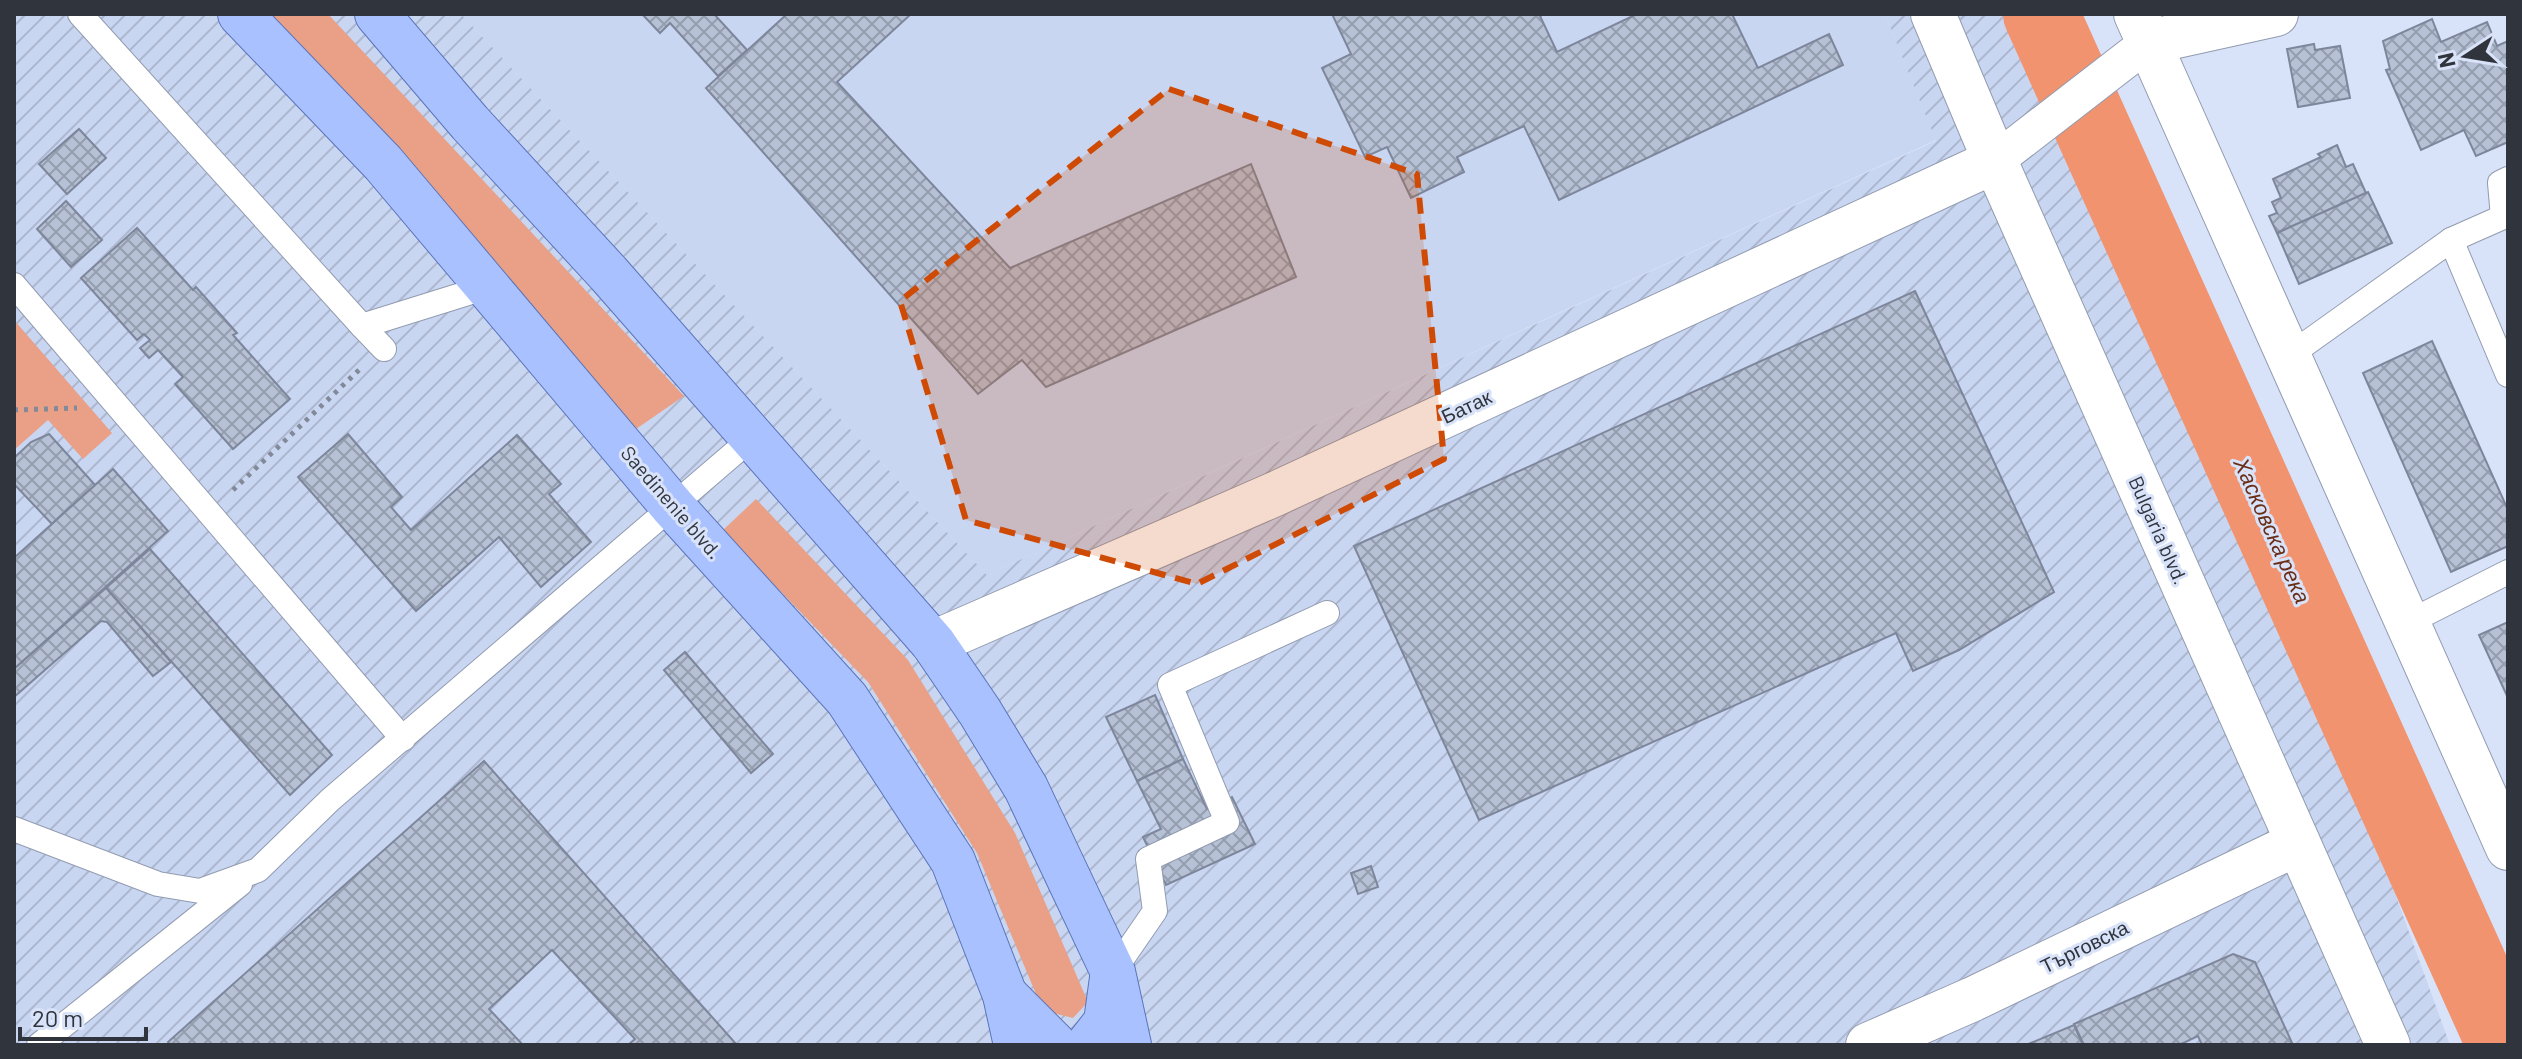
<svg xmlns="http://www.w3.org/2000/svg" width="2522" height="1059" viewBox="0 0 2522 1059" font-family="Barlow,sans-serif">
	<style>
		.built { fill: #c9d6f2 }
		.industrial { fill: url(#industrial-furrows) }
		.grass { fill: #e9a086 }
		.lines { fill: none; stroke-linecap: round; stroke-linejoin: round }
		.river { stroke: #f29370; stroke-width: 76 }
		.building { fill: url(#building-cross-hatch); stroke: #7d869b; stroke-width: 2 }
		.service-casing { stroke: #929cb0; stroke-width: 26 }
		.pedestrian-casing { stroke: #929cb0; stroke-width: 38 }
		.minor-casing { stroke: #929cb0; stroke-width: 46 }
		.tertiary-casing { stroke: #929cb0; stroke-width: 46 }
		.primary-casing { stroke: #5a74ba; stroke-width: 46 }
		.path { stroke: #828998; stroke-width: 5; stroke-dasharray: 4 6; stroke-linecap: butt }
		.service { stroke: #fff; stroke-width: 24 }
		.pedestrian { stroke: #fff; stroke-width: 36 }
		.minor { stroke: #fff; stroke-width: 44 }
		.tertiary { stroke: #fff; stroke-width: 44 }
		.primary { stroke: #a9c1fe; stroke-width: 44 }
		.marked { fill: #cf4a04; fill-opacity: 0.2; stroke: #cf4a04; stroke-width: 6; stroke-dasharray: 16 10; stroke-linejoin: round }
		.labels { text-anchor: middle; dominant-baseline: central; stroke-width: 6; stroke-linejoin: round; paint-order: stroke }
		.street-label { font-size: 20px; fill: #30343d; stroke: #d8e2f8 }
		.water-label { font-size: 22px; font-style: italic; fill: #6a2e17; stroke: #d8e2f8 }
	</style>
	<defs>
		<pattern id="industrial-furrows" width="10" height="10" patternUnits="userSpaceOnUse" patternTransform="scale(2)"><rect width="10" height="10" fill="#c9d6f2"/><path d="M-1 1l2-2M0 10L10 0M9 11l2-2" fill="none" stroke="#adb8d0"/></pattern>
		<pattern id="building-cross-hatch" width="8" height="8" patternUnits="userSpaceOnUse" patternTransform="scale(2)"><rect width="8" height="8" fill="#b7c1d6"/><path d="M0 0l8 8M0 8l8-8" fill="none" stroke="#959eaf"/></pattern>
	</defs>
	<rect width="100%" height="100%" fill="#d8e2f8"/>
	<polygon class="built" points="461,14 1885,14 1936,140 987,575"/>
	<polygon class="industrial" points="14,14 461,14 987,575 1936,141 1885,14 2043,14 2109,137 2286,593 2450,1045 14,1045"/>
	<g class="grass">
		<polygon points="260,14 328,14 684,396 636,429"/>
		<polygon points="14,320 112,433 83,459 48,420 14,450"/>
		<polygon points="756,499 908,660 1015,833 1088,1002 1073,1018 1053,1013 1036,994 977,853 868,682 722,531"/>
	</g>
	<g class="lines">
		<polyline class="river" points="2041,14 2505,1045"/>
	</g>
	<g class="building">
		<polygon points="642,14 714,14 747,50 718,76 670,23 660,33"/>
		<polygon points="787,14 911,14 837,82 1010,268 1251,164 1296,277 1046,387 1022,360 978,394 706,88"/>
		<polygon points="1332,14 1544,14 1540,16 1557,52 1637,14 1732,14 1758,68 1829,34 1843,65 1559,200 1524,126 1457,157 1464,172 1411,198 1387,147 1365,157 1322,68 1351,54"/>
		<polygon points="2432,19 2441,42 2487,22 2497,46 2508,41 2508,142 2476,156 2464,130 2421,150 2386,70 2390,69 2383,41"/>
		<polygon points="2314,44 2315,50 2340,46 2350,98 2298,107 2287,49"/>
		<polygon points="79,129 106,158 67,194 39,164"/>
		<polygon points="2337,145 2346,167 2353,164 2366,193 2277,233 2269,216 2277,213 2272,202 2281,198 2273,179 2321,157 2318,154"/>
		<polygon points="2368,192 2392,243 2299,284 2277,233"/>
		<polygon points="66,201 102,240 71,267 37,229"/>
		<polygon points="137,228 193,290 196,287 237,333 233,335 290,399 233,449 175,384 183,377 158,350 149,358 140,348 150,340 144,334 137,340 81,278"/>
		<polygon points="1915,291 2054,592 1959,650 1913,671 1896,633 1479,820 1354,546"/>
		<polygon points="2432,341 2508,510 2508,546 2451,572 2363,373"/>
		<polygon points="49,434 95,485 52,524 14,484 14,458 31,442"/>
		<polygon points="348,434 402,497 391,507 411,530 517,435 561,484 549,494 591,542 541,587 499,537 416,611 298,477"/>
		<polygon points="113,469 168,531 14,669 14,558"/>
		<polygon points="150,549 332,755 290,795 106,588"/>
		<polygon points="106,588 171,662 153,676 107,622 101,621 14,697 14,669"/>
		<polygon points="2508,622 2508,698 2479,635"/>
		<polygon points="685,652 773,754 751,773 664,670"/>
		<polygon points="1155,695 1183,759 1137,781 1106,717"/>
		<polygon points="1183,759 1207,809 1232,797 1255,844 1166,885 1143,837 1161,829 1137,781"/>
		<polygon points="484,761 737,1045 628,1045 635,1039 552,950 489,1009 523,1045 171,1045 168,1042"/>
		<polygon points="1371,866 1378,887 1358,894 1351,873"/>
		<polygon points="2233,954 2255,962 2293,1045 2202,1045 2198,1036 2179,1045 2084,1045 2074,1024"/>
		<polygon points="2074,1025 2083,1045 2026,1045"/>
	</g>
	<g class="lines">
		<g class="service-casing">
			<g id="service">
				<polyline points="80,14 362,326 487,287"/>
				<polyline points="2508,179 2500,183 2503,217 2451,240 2508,375"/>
				<polyline points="14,285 403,739"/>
				<polyline points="362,326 384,349"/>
				<polyline points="2290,355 2451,240"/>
				<polyline points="2407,623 2508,572"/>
				<polyline points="14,829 158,884 200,891 258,870 330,800 753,437"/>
				<polyline points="1113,972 1155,911 1148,859 1227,822 1170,685 1327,613"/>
				<polyline points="39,1045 240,884"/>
			</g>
		</g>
		<g class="pedestrian-casing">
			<polyline id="pedestrian" points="1995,161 2149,42"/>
		</g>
		<g class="minor-casing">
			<g id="minor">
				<polyline points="2149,42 2276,14"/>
				<polyline points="933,643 1275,494 1995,161"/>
				<polyline points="1868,1045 1973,999 2298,843"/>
			</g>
		</g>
		<g class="tertiary-casing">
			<g id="tertiary">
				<polyline points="1933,14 1995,161 2388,1045"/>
				<polyline points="2136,14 2508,848"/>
			</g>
		</g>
		<g class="primary-casing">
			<g id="primary">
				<polyline points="240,14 383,163 673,507 847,699 953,861 1005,995 1016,1045"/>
				<polyline points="377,14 470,123 608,273 933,643 980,712 1026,788 1113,972 1129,1045"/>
				<polyline points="1005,995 1055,1045"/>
				<polyline points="1088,1045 1106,1022 1112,978"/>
			</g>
		</g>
		<g class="path">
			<polyline points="14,410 77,408"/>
			<polyline points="233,490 359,370"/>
		</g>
		<use href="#service" class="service"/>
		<use href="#pedestrian" class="pedestrian"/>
		<use href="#minor" class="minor"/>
		<use href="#tertiary" class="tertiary"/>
		<use href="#primary" class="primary"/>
	</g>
	<path class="marked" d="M1169 89 1417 174 1444 459 1197 584 966 520 900 301Z"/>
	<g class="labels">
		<g class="street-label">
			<text transform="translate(1466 406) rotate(-25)">Батак</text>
			<text transform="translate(672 502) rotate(49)">Saedinenie blvd.</text>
			<text transform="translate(2159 530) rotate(66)">Bulgaria blvd.</text>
			<text transform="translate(2084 946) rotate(-26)">Търговска</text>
		</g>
		<g class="water-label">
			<text transform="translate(2273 530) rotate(66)">Хасковска река</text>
		</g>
	</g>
	<rect width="2522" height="1059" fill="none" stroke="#30343d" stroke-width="32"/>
	<g transform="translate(2466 56) rotate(258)" stroke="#d8e2f8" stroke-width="6" paint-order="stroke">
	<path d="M0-6L14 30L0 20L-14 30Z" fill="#30343d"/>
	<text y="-12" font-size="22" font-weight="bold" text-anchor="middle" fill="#30343d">N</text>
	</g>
	<path d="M20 1027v12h126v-12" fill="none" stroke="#30343d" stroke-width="4"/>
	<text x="32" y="1027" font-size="24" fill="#30343d" stroke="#d8e2f8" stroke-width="6" paint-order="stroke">20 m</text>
</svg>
